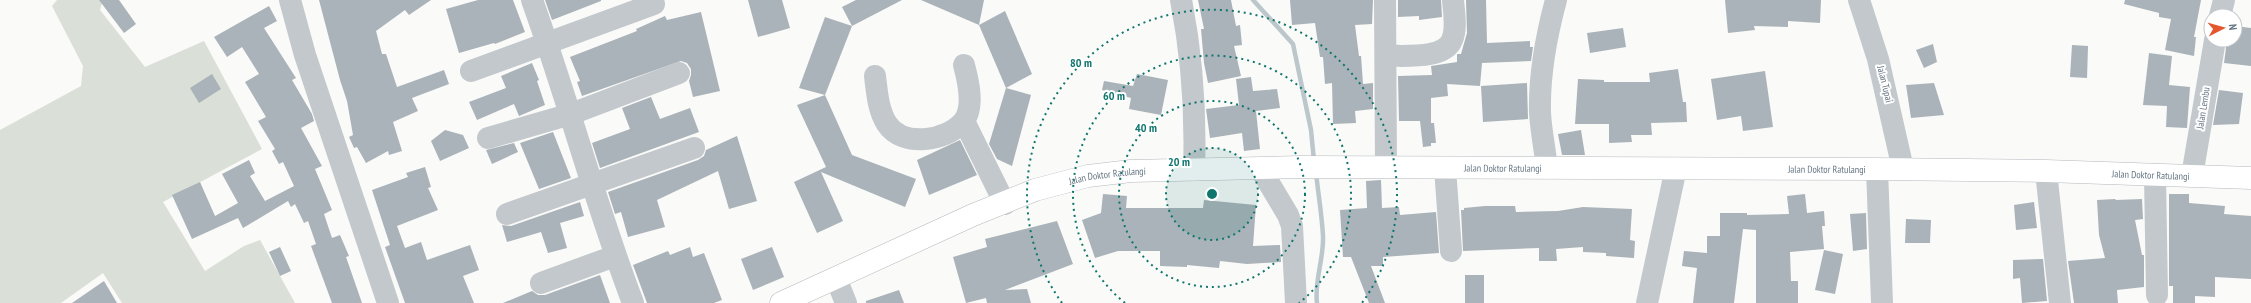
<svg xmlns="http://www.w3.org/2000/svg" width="2251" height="303" viewBox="0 0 2251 303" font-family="'PT Sans Narrow',sans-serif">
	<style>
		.green { fill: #dadfd7 }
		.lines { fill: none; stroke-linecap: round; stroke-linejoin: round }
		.stream { stroke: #bbc7cb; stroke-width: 4.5 }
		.building { fill: #aab3b9 }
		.highway-casing { stroke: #b4b9bd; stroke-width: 23 }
		.minor { stroke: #c3c8cc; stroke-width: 22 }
		.highway { stroke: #fff; stroke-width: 22 }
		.ring { fill: none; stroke: #0f766e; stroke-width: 2; stroke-dasharray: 2 4 }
		.labels { text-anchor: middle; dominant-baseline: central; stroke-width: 4; stroke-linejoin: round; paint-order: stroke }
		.street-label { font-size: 10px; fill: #657683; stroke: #fff }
		.centre { fill: #0f766e; stroke: #fff; stroke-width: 2 }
		.ring-label { font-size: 12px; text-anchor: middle; font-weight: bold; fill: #0f766e; stroke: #fff; stroke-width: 4; stroke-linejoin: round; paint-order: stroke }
	</style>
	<rect width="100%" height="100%" fill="#fafaf8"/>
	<polygon class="green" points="57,0 103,0 100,10 145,67 204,41 262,149 163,202 205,271 244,246 260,240 295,303 122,303 103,273 61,303 0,303 0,130 81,86 83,66 52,6"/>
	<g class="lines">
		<g class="stream">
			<polyline points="1253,0 1293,44 1311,130 1314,161"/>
			<path d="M1316 172C1318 193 1322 215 1323 236 1324 259 1314 281 1317 303"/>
		</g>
	</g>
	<g class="building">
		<polygon points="99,0 119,0 136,24 124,33"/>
		<polygon points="319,0 431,0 409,15 405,10 376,31 382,54 386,54 397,87 444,70 449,84 412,98 418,111 393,122 402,151 389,155 388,151 366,163 357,147 354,148 349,137 353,135 347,101 340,80"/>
		<polygon points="478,0 513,0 525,32 495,44 494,43 459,53 446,9"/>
		<polygon points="545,0 601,0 601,1 552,20"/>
		<polygon points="748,0 782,0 790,28 758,37"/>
		<polygon points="856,0 902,0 852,26 842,7"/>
		<polygon points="921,0 984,0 979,25"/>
		<polygon points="1198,0 1231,0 1236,26 1240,25 1242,45 1234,46 1241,76 1208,83 1204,63 1201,29 1204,29"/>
		<polygon points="1290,0 1373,0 1372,24 1355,25 1359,56 1361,56 1363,84 1373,83 1373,109 1355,111 1356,123 1333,124 1332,83 1325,84 1323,57 1320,57 1315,23 1292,25"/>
		<polygon points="1398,0 1441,0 1442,17 1419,20 1419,16 1398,17"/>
		<polygon points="1466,0 1486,0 1487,43 1530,41 1530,47 1533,47 1531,61 1482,63 1480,86 1447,84 1448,96 1431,98 1431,123 1434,123 1436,143 1431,143 1431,146 1423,147 1420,121 1399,121 1398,76 1432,75 1431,66 1457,62 1457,54 1461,54 1467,33"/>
		<polygon points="1725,0 1821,0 1820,23 1788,21 1788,27 1754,26 1755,30 1728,33"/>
		<polygon points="2125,0 2201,0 2194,37 2196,37 2194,56 2165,50 2171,19 2159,17 2159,13 2124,4"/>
		<polygon points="269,6 277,21 264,28 296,78 292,80 312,114 314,121 301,128 322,166 315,169 332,210 324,214 332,238 340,235 349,256 346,257 362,303 332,303 311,246 316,244 308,221 304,223 295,204 291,207 288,201 243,228 238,218 192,239 172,195 200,182 215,216 238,203 222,174 249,160 255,173 250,176 265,201 294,186 283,162 279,164 272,151 275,149 258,121 266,117 245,82 259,74 242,47 227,57 214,37"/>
		<polygon points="1005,11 1032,74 1006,88 979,25"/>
		<polygon points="701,12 720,91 693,97 689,81 691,75 691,69 687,63 681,61 582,96 577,82 580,81 570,57 637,31 636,29 665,16 667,20"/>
		<polygon points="825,17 852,26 825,95 799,88"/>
		<polygon points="2235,26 2251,28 2251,66 2224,63 2227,40 2235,40"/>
		<polygon points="1623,28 1626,47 1590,53 1587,33"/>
		<polygon points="1933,44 1937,62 1924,68 1916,50"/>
		<polygon points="2072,45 2088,46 2087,78 2070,77"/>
		<polygon points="2149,53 2172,56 2169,85 2190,87 2187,128 2166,127 2167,106 2143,105"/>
		<polygon points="532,63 539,80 537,81 545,105 519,116 514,104 477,120 469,102 506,88 501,76"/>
		<polygon points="1678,69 1683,102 1686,102 1687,122 1651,123 1652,135 1631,135 1632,142 1609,143 1609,124 1575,124 1578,79 1604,80 1604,82 1650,82 1649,73"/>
		<polygon points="1765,71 1773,127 1743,131 1741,116 1717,120 1711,79"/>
		<polygon points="212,74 221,89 199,103 190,88"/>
		<polygon points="1137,74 1168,80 1161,115 1129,109 1131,98 1102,90 1104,81 1133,86"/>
		<polygon points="1251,77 1253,91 1277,89 1280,108 1256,111 1260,149 1244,151 1242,133 1210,138 1206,109 1239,105 1236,79"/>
		<polygon points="1527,83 1528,119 1483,122 1481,86"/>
		<polygon points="1934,83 1944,115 1911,118 1906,85"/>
		<polygon points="1006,88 1031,95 1012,166 997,159 989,144"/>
		<polygon points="2219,90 2243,93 2239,124 2213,125"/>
		<polygon points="825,95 852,155 916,179 905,207 821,172 843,221 817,233 794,182 826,167 797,105"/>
		<polygon points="651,97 660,119 690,108 699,132 600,168 592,143 630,129 622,108"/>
		<polygon points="445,130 463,135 469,148 440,161 431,141"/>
		<polygon points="1581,130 1585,155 1562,155 1558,134"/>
		<polygon points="553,132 571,178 539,189 520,143"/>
		<polygon points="737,136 757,201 729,209 718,171 657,200 665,227 628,237 621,212 615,214 608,192 698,160 704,156 706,150"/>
		<polygon points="960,140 977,175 929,195 917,160"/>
		<polygon points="514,143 518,152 492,164 486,150"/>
		<polygon points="425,167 431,187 428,188 438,210 397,226 405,248 421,242 427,260 470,245 479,270 463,276 474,303 405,303 385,247 390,245 372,190 408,177 406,173"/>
		<polygon points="1381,180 1382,208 1399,207 1400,215 1436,212 1439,253 1383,257 1383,266 1371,266 1385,303 1369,303 1351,257 1343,257 1340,210 1367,208 1366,181"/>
		<polygon points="1103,194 1127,196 1126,208 1203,208 1204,200 1256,205 1253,246 1280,245 1281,262 1247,264 1220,261 1219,268 1187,265 1187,267 1160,266 1160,251 1118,251 1095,258 1082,220 1101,213"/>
		<polygon points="1805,194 1807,213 1824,211 1825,226 1822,226 1824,249 1790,252 1791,281 1798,281 1798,303 1756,303 1756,230 1743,229 1734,303 1693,303 1697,268 1682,266 1684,251 1707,253 1707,236 1720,236 1720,213 1747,213 1747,215 1789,214 1787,196"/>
		<polygon points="2169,194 2189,194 2189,203 2225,206 2224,214 2251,216 2251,279 2215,277 2215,297 2195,296 2195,303 2173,303 2173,286 2169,286"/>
		<polygon points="2115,199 2116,200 2142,199 2143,219 2135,220 2142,255 2144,255 2144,287 2117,290 2118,303 2074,303 2068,261 2105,258 2099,235 2097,200"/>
		<polygon points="580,202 584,216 560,223 567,248 548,253 541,232 507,242 502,225 511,226"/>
		<polygon points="2034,202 2037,228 2016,230 2014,205"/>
		<polygon points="1485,206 1515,206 1516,212 1558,211 1583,207 1632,209 1630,240 1635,241 1634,258 1606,256 1606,253 1583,252 1583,247 1556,249 1557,261 1539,261 1539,248 1463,251 1461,210 1464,210 1464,208"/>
		<polygon points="1866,213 1867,249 1853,251 1850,214"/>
		<polygon points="1906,219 1931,220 1930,243 1905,243"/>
		<polygon points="1057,221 1073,264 1005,290 1027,289 1031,303 987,303 986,298 966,303 953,257 987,247 985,239"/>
		<polygon points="280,247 291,271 280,276 269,252"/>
		<polygon points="690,247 693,257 704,253 722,300 714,303 647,303 633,265 668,251 670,255"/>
		<polygon points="772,247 784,277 753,290 741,259"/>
		<polygon points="1824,250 1843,254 1835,294 1815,290"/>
		<polygon points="2043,259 2047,301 2022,303 2020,278 2013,279 2013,260"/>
		<polygon points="600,275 610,303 503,303 532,291 538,295 545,295"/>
		<rect x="1465" y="275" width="19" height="28"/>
		<polygon points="104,281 117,303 72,303"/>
		<polygon points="899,290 904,303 866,303 866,301"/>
	</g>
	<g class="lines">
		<g class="highway-casing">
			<g id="highway">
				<path id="s1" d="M781 303 973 215 1035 190 1088 176 1131 171 1300 167 1877 169 2046 171 2251 178"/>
			</g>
		</g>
		<g class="minor">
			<polyline points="290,0 305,55 388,303"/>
			<path d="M532 0C568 100 595 203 633 303"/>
			<path d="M1181 0C1192 56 1196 113 1194 170"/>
			<polyline points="1385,0 1386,168"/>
			<polyline points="1859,0 1878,59 1903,169"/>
			<polyline points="2220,16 2224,0"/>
			<path d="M1386 56C1403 55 1444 60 1452 40 1457 29 1454 12 1453 0"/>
			<polyline points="471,71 654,4"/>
			<path d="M875 76C877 92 878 110 887 124 903 148 946 141 963 122 975 108 968 80 964 65"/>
			<polyline points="964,121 1005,204"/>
			<polyline points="488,138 571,114 679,73"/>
			<polyline points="1260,168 1288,215 1292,226 1296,303"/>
			<polyline points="1445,168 1451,251"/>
			<path d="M1547 168C1545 150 1541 131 1540 113 1539 74 1546 37 1556 0"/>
			<polyline points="1877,169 1882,303"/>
			<polyline points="2046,171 2060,303"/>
			<polyline points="2155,175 2157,295"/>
			<polyline points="2192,176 2215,40"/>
			<polyline points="507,214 694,148"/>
			<polyline points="836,278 846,303"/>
			<polyline points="541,283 615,256"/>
			<polyline points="1647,303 1676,168"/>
		</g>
		<use href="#highway" class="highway"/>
	</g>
	<circle cx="1212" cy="194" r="46" fill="#0f766e" fill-opacity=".12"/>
	<g class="ring">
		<circle cx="1212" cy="194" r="46"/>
		<circle cx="1212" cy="194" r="93"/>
		<path d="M1125 303A139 139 0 1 1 1299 303"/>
		<path d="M1062 303A185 185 0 1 1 1362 303"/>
	</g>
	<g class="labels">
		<g class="street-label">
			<text transform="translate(1885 84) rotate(76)">Jalan Tupai</text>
			<text transform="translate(2203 108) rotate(-81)">Jalan Lembu</text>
			<text stroke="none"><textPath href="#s1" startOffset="748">Jalan Doktor Ratulangi</textPath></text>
			<text stroke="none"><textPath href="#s1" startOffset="1072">Jalan Doktor Ratulangi</textPath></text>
			<text stroke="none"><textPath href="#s1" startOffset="1396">Jalan Doktor Ratulangi</textPath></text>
			<text stroke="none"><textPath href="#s1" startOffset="352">Jalan Doktor Ratulangi</textPath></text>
		</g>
	</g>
	<circle cx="1212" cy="194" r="6" class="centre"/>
	<g class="ring-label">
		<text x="1081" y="67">80 m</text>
		<text x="1114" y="100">60 m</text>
		<text x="1146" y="132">40 m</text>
		<text x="1179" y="166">20 m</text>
	</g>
	<g transform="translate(2223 28) rotate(84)"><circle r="19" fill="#ffffff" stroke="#c1c8cd"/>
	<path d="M0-3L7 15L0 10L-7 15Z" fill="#e4572e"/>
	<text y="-6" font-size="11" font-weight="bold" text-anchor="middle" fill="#657683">N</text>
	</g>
</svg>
